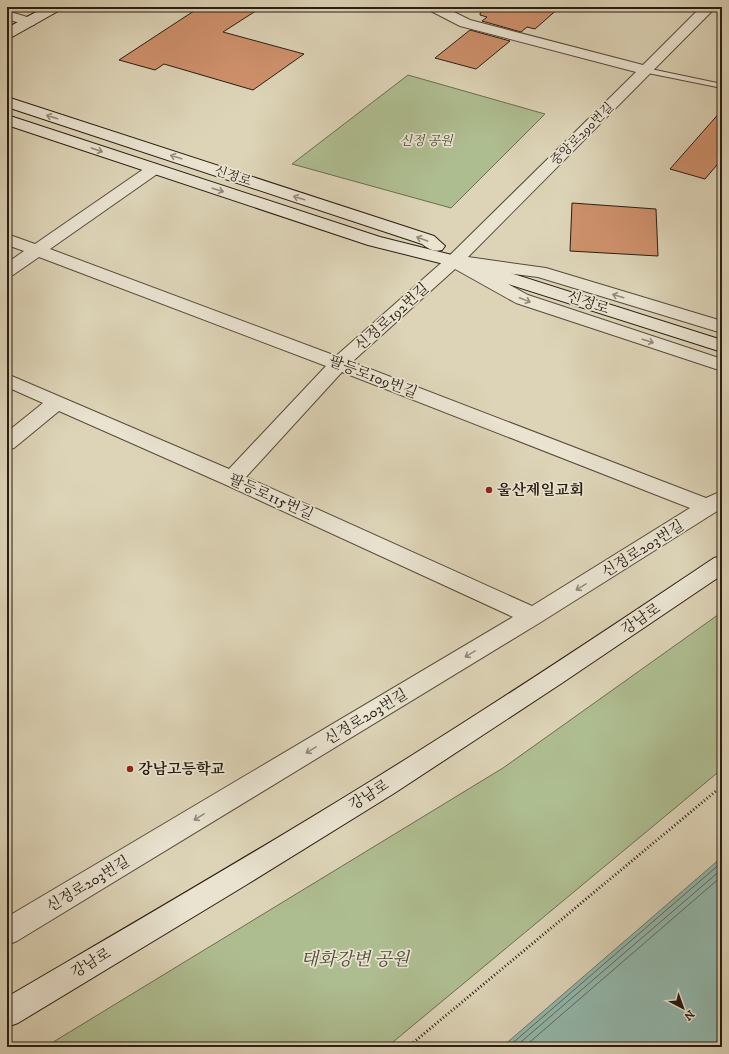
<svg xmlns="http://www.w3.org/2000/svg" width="729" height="1054" viewBox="0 0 729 1054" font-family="'IM FELL DW Pica','Noto Serif KR',serif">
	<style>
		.green { fill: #aebd90; stroke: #6c6d51 }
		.water { fill: #93b8ac; stroke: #697a6e }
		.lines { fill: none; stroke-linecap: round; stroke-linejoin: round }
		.shore { stroke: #5e6a5f; stroke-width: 1 }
		.building { fill: #ce916c; stroke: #291d12 }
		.service-casing { stroke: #564b3b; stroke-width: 2 }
		.minor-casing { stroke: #564b3b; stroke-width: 2 }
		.secondary-casing { stroke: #291d12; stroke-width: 2 }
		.path { stroke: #291d12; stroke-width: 3; stroke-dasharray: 1 2.5; stroke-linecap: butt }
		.service { fill: #e9e3d0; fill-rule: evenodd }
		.minor { fill: #e9e3d0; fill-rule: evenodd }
		.secondary { fill: #e9e3d0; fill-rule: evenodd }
		.oneway { stroke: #938a7a }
		.poi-dot { fill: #8f2418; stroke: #e9e3d0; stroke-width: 1.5 }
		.labels { text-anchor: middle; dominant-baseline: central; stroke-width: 3.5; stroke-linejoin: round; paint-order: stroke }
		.far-street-label { font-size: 13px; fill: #291d12; stroke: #e9e3d0 }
		.far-park-label { font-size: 13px; font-style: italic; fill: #514d38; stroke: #e9e3d0 }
		.street-label { font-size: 15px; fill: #291d12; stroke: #e9e3d0 }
		.poi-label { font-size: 15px; font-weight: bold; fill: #291d12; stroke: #e9e3d0; text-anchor: start }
		.near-park-label { font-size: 18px; font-style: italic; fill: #514d38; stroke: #e9e3d0 }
	</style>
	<rect width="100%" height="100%" fill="#ddd4b7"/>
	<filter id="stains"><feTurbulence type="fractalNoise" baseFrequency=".005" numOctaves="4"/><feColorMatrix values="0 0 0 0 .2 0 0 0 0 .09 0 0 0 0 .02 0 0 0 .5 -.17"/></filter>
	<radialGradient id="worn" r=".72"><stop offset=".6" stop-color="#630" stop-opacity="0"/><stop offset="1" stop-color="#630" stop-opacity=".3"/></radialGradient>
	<g class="green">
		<polygon points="408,75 545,114 451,208 292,164"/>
		<polygon points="722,612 722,769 387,1047 45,1047 503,768"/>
	</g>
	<polygon class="water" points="722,857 722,1047 502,1047 517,1034"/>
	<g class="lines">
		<g class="shore">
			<polyline points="508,1047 722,862"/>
			<polyline points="515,1047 722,869"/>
			<polyline points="524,1047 722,876"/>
		</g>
	</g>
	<g class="building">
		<polygon points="200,7 262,7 223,32 304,54 253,90 164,64 155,70 119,60"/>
		<polygon points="481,7 560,7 535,29 527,27 521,32 482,21 487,17 480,15"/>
		<polygon points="470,30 510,41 476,69 435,58"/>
		<polygon points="722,110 722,159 705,179 670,169"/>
		<polygon points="572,203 656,209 658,256 570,251"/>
	</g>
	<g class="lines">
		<g class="service-casing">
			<polygon id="service" points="643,68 646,68 722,84 722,88 643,72"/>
		</g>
		<g class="minor-casing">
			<g id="minor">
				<path d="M427 7H444L470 20 643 65 701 7H716L468 257 546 268 722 321V333L538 277 483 270 528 295 722 359V371L516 303 455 269 352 362 706 498 722 491V508L541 622 17 941 7 945V917L513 617 224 484 59 411 14 448 7 450V432L43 403 7 387V374L229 469 326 366 39 257 13 275 7 276V263L24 251 7 245V234L35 244 148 166 154 164 160 166 162 169 160 172 50 249 336 356 448 257 636 72 460 26 429 10ZM342 372 690 508 532 606 246 477Z"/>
				<polygon points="7,11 34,19 36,22 34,25 29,26 7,19"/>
			</g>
		</g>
		<g class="secondary-casing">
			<g id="secondary">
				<polygon points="45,7 62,7 60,10 12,37 7,38 7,28"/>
				<path d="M7 97 434 236 445 246 442 250C433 252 429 249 422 244L7 107Z"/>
				<polygon points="7,115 380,237 460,257 722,340 722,352 448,265 368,245 7,125"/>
				<path d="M722 556V575L562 683 393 794 246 885 18 1023 7 1027V997C130 925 253 854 374 779 489 708 602 633 714 558Z"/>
			</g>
		</g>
		<polyline class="path" points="408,1047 722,786"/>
		<use href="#service" class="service"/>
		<use href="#minor" class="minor"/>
		<use href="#secondary" class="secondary"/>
	</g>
	<defs><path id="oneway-shaft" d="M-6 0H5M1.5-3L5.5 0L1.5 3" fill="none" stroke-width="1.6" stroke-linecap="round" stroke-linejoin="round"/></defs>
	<g class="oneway">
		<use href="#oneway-shaft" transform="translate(52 117) rotate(-162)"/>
		<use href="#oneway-shaft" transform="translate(97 150) rotate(19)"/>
		<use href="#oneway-shaft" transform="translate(176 157) rotate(-162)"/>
		<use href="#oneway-shaft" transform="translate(218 190) rotate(18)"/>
		<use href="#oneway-shaft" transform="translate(299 198) rotate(-162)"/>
		<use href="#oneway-shaft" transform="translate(422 239) rotate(-160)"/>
		<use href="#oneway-shaft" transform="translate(618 296) rotate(-163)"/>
		<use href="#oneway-shaft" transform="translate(525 300) rotate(22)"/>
		<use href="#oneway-shaft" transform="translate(648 341) rotate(18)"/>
		<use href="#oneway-shaft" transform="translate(581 587) rotate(149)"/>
		<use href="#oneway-shaft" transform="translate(470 654) rotate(149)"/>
		<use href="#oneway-shaft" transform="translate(311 750) rotate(149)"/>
		<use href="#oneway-shaft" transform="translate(199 817) rotate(149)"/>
	</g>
	<g class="poi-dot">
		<circle cx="489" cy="490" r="4"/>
		<circle cx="130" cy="769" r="4"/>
	</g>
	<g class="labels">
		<g class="far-street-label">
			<text transform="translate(582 134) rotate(-45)">중앙로290번길</text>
			<text transform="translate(233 176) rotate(18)">신정로</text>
		</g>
		<g class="far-park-label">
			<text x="426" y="141">신정 공원</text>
		</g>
		<g class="street-label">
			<text transform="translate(588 303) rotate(18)">신정로</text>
			<text transform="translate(392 317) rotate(-42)">신정로192번길</text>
			<text transform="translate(373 377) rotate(21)">팔등로109번길</text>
			<text transform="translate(271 497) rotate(24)">팔등로115번길</text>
			<text transform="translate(643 549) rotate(-32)">신정로203번길</text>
			<text transform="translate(641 619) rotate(-34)">강남로</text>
			<text transform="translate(366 717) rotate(-31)">신정로203번길</text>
			<text transform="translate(369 795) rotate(-32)">강남로</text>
			<text transform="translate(88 884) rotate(-31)">신정로203번길</text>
			<text transform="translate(91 963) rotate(-31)">강남로</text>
		</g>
		<g class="poi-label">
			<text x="497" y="490">울산제일교회</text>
			<text x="138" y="769">강남고등학교</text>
		</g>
		<g class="near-park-label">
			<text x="355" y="960">태화강변 공원</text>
		</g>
	</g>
	<rect width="729" height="1054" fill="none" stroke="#ddd4b7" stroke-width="24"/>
	<rect x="8" y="8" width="713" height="1038" fill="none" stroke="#291d12" stroke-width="2"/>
	<rect x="12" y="12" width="705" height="1030" fill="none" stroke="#291d12"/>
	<g transform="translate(683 1008) rotate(139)" stroke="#e9e3d0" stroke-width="3" paint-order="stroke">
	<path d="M0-3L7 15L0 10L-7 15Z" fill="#291d12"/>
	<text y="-6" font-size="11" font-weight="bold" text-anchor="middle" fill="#291d12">N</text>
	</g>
	<rect width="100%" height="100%" filter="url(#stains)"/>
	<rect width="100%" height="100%" fill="url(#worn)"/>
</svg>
